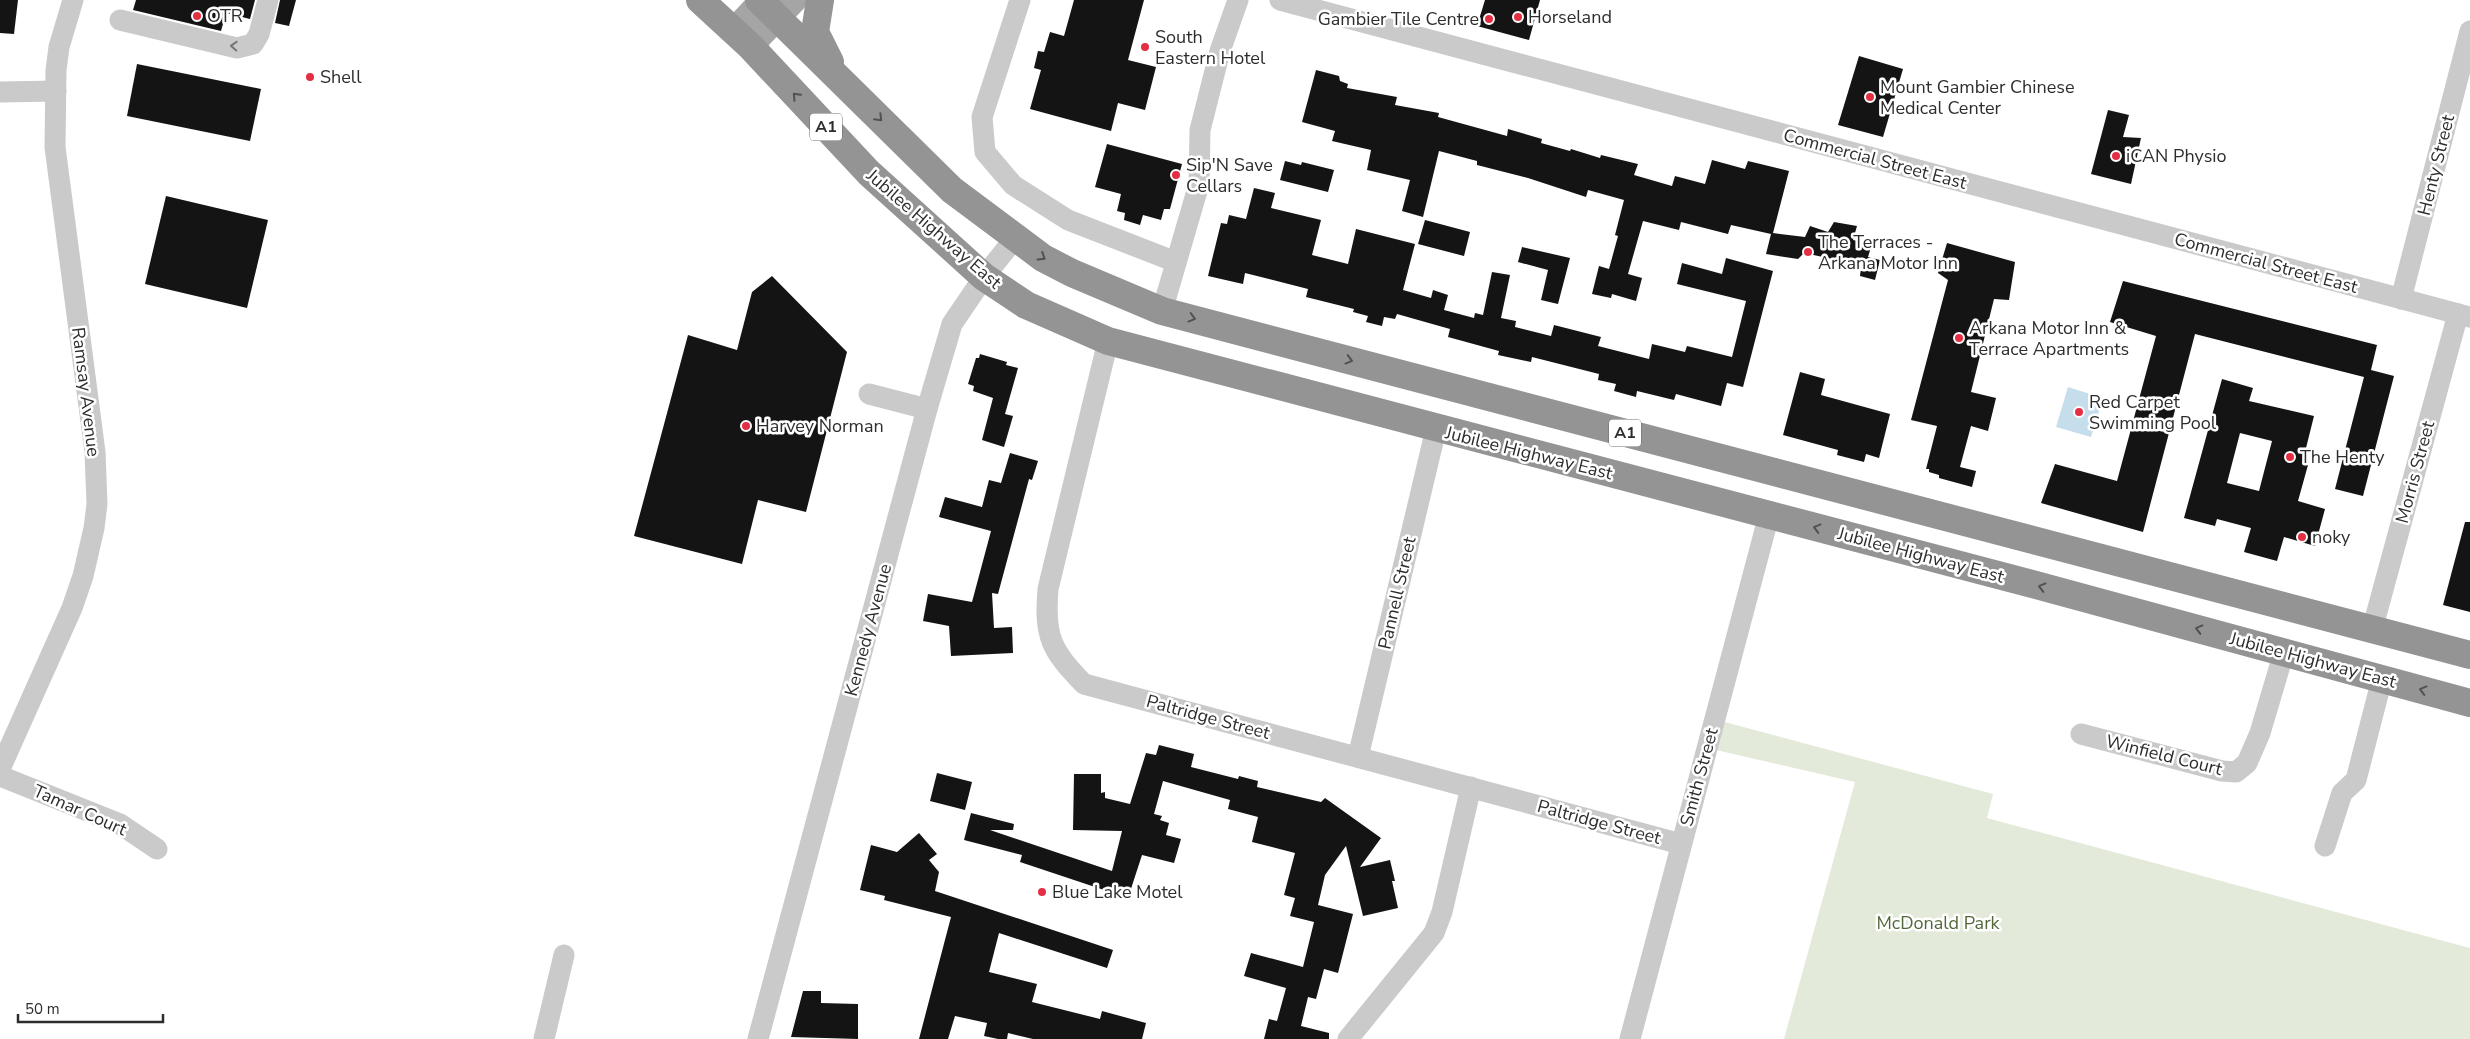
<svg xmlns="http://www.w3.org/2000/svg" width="2470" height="1039" viewBox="0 0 2470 1039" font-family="'Nunito Sans',sans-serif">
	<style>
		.green { fill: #e4eada }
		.water { fill: #c6deeb }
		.building { fill: #141414; fill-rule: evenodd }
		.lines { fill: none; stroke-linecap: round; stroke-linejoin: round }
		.minor { stroke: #cacaca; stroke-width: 21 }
		.major { stroke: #a5a5a5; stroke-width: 26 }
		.highway { stroke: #949494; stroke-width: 28 }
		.oneway { stroke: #747474 }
		.oneway2 { stroke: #515151 }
		.poi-dot { fill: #e42e44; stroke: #fff; stroke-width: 2 }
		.labels { text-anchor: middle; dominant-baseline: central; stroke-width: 5; stroke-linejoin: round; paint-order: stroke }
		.shield { fill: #fff; stroke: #6c6c6c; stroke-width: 1 }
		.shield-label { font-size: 16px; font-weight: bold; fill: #2d2d2d }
		.poi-label { font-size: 18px; fill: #2d2d2d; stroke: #fff; text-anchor: start }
		.street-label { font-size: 18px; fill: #2d2d2d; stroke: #fff }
		.park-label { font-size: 18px; fill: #52683b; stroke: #fff }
	</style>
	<rect width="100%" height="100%" fill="#fff"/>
	<polygon class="green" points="1721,721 1993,794 1987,818 2470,948 2470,1039 1784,1039 1855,782 1716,750"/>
	<polygon class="water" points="2068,387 2103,398 2091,437 2056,427"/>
	<g class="building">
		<polygon points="0,0 18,0 14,34 0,33"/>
		<polygon points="136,0 255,0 250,19 226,13 221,31 133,10"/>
		<polygon points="280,0 296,0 289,26 275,23"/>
		<polygon points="1074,0 1144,0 1128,60 1156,67 1145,110 1118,103 1111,131 1030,109 1041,70 1034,68 1038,51 1044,52 1050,32 1064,36"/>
		<polygon points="1485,0 1540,0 1529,40 1477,26"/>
		<polygon points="1859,56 1903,69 1883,137 1838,125"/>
		<polygon points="137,64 261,89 250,141 127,116"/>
		<polygon points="1316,70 1339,76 1340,81 1348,84 1347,88 1397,97 1395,105 1439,113 1438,117 1507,136 1508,129 1542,139 1541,143 1570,151 1571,149 1600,158 1601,155 1638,164 1634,175 1672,186 1675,176 1705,184 1712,160 1745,169 1748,161 1789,171 1773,233 1805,237 1810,226 1828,232 1834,222 1857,226 1853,240 1872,244 1868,257 1880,260 1875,280 1860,276 1861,267 1842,261 1804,253 1798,259 1766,254 1771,234 1731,225 1728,234 1681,222 1679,230 1643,221 1628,274 1642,278 1636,301 1612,294 1611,298 1592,294 1599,266 1609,269 1618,236 1615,235 1624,200 1588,190 1586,197 1528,178 1477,165 1477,161 1439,151 1423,217 1402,211 1410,180 1367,170 1371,150 1332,141 1335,131 1302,122"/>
		<polygon points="2108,110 2129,115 2123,137 2141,138 2131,184 2091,174"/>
		<polygon points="1107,144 1182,164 1170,209 1164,209 1161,220 1143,215 1140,225 1124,220 1125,213 1117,211 1121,194 1095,187"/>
		<polygon points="1285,161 1301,165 1302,162 1334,170 1328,192 1280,180"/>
		<polygon points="1254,188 1275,193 1271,208 1321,220 1312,255 1348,264 1356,229 1415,244 1403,290 1431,298 1433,290 1448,295 1444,310 1474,318 1475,313 1483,315 1492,272 1510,275 1501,318 1516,321 1515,327 1551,336 1554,325 1601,337 1598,346 1649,359 1652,344 1685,352 1687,346 1732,357 1746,301 1677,284 1682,263 1722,274 1726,258 1773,271 1743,387 1727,383 1721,406 1676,394 1674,400 1637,391 1636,397 1614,391 1616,384 1598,380 1599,374 1532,357 1531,362 1498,355 1499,351 1448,337 1450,329 1397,314 1395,319 1384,317 1382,326 1366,322 1368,316 1353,312 1354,309 1306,297 1308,289 1245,273 1243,284 1208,276 1221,223 1227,224 1229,215 1246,219"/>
		<polygon points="166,196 268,220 247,308 145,284"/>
		<polygon points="1425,220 1470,232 1464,256 1418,244"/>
		<polygon points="1947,243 2015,262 2009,300 1994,299 1971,392 1996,398 1988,431 1971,426 1960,467 1976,471 1972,487 1939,478 1939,475 1929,472 1929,469 1926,469 1937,426 1911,420 1948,280 1938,273"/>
		<polygon points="1522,247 1570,258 1558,304 1541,300 1548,270 1518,262"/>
		<polygon points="772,276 847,352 806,512 758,500 742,564 634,536 688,335 737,350 752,292"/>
		<polygon points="2123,281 2377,345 2371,370 2394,376 2363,496 2335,489 2364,377 2195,334 2143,532 2041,503 2055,464 2117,481 2156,336 2110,322"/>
		<polygon points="980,354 1007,362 1006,365 1018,368 1005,414 1013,416 1004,447 982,440 993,398 973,391 974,386 968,384 976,358 979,358"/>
		<polygon points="1800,372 1825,379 1821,395 1890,414 1879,458 1866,454 1864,462 1837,455 1838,450 1783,435"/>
		<path d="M2222 379 2253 388 2249 401 2314 416 2302 464 2308 465 2298 501 2325 509 2315 546 2284 537 2277 561 2244 552 2251 528 2217 519 2215 526 2184 518ZM2240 433 2272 441 2259 491 2227 483Z"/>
		<polygon points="1010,453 1038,461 1032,480 1029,479 998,594 992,593 994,628 1012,627 1013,653 951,656 949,626 923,621 928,594 972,602 991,531 939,517 945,497 982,507 989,480 1001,483"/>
		<polygon points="2465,522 2470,522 2470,612 2443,605"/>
		<polygon points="1159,745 1194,754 1191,767 1238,779 1239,776 1258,781 1257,787 1321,802 1325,798 1381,838 1360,867 1390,860 1395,881 1392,881 1398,908 1363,916 1346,846 1325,875 1318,905 1353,914 1338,973 1324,969 1316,999 1308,997 1301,1026 1329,1033 1329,1039 1264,1039 1269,1019 1277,1021 1286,988 1244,976 1251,953 1303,967 1314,922 1290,916 1295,898 1284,895 1295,853 1252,842 1258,817 1228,809 1230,800 1163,781 1154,814 1162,816 1160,820 1169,823 1166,835 1181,839 1174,863 1142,855 1128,898 1020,862 1022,855 964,840 971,813 1014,824 1013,830 990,830 1112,871 1122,831 1073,830 1074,774 1101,774 1101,793 1105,792 1105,798 1130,804 1146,753 1156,755"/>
		<polygon points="937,773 972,782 965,810 930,801"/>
		<polygon points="919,833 937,854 929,860 939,872 935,891 1113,950 1107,968 999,933 989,972 1037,984 1032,1002 1100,1019 1102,1011 1146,1023 1142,1039 1033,1039 1008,1033 1007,1039 998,1039 984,1036 987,1023 955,1016 948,1039 919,1039 951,917 884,900 885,896 860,890 871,845 897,852"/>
		<polygon points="803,991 821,991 821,1003 858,1004 858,1039 791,1037"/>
	</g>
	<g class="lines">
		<g class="minor">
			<polyline points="1020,0 982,117 985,152 1013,185 1068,220 1176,262"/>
			<polyline points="1280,0 2470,317"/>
			<polyline points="120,20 237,48 253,44 259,34 268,0"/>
			<polyline points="0,92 56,91"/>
			<polyline points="2401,299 2470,31"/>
			<polyline points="1162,311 1199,184 1200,130 1220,51 1238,0"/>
			<path d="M1108 341 1048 589C1044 637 1051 650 1084 684L1681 844"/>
			<polyline points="869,394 927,409"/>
			<polyline points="2372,630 2458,314"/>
			<polyline points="2081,734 2222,771 2236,772 2247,763 2260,733 2284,652"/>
			<polyline points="1358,757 1436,429"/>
			<polyline points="0,769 72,608 83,576 94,528 97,504 95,452 55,147 56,70 59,47 73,0"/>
			<polyline points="0,776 120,824 157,849"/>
			<polyline points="2325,846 2342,793 2356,780 2382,679"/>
			<polyline points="544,1039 564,955"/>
			<polyline points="758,1039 927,409 952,324 984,277 1015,238"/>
			<polyline points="1348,1039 1434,933 1442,912 1471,787"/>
			<polyline points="1630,1039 1769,515"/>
		</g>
		<g class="major">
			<polyline points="734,31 763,0"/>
			<polyline points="750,46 794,0"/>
		</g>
		<g class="highway">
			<polyline points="700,0 750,46 869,173 984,277 1026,305 1108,341 2036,585 2470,703"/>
			<polyline points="759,0 952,190 1043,258 1072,273 1162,311 2470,655"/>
			<polyline points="820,0 815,32 830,62"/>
		</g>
	</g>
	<defs><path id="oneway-chevron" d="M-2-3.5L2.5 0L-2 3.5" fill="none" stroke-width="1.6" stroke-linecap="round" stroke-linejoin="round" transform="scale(1.25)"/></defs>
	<use class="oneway" href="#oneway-chevron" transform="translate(234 46) rotate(-177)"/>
	<g class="oneway2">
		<use href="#oneway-chevron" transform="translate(796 96) rotate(-133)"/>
		<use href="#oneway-chevron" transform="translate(879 118) rotate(45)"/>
		<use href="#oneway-chevron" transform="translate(1042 257) rotate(32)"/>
		<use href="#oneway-chevron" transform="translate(1192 318) rotate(15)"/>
		<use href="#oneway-chevron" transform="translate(1349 360) rotate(15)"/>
		<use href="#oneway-chevron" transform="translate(1817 528) rotate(-165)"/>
		<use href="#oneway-chevron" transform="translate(2042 587) rotate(-165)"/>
		<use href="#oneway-chevron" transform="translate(2199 629) rotate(-165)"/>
		<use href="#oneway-chevron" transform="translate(2423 690) rotate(-165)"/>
	</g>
	<g class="poi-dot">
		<circle cx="197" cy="16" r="5"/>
		<circle cx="1518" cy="17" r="5"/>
		<circle cx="1489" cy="19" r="5"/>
		<circle cx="1145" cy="47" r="5"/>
		<circle cx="310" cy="77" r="5"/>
		<circle cx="1870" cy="97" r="5"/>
		<circle cx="2116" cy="156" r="5"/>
		<circle cx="1176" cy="175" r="5"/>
		<circle cx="1808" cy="252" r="5"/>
		<circle cx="1959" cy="338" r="5"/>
		<circle cx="2079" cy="412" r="5"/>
		<circle cx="746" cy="426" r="5"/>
		<circle cx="2290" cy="457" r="5"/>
		<circle cx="2302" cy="537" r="5"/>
		<circle cx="1042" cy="892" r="5"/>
	</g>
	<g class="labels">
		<g class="shield">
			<rect x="810" y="113.5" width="32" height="27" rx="4"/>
			<rect x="1609" y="419.5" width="32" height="27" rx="4"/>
		</g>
		<g class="shield-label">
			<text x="826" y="127">A1</text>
			<text x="1625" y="433">A1</text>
		</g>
		<g class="poi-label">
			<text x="207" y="16">OTR</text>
			<text x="1528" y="17">Horseland</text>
			<text x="1479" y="19" text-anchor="end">Gambier Tile Centre</text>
			<text x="1155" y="37">South<tspan x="1155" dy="21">Eastern Hotel</tspan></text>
			<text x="320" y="77">Shell</text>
			<text x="1880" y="87">Mount Gambier Chinese<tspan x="1880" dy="21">Medical Center</tspan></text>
			<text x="2126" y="156">iCAN Physio</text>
			<text x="1186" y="165">Sip'N Save<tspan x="1186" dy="21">Cellars</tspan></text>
			<text x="1818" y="242">The Terraces -<tspan x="1818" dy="21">Arkana Motor Inn</tspan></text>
			<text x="1969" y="328">Arkana Motor Inn &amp;<tspan x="1969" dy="21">Terrace Apartments</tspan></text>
			<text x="2089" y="402">Red Carpet<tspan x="2089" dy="21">Swimming Pool</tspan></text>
			<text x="756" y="426">Harvey Norman</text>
			<text x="2300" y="457">The Henty</text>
			<text x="2312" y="537">noky</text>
			<text x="1052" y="892">Blue Lake Motel</text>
		</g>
		<g class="street-label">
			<text transform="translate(1875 159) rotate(15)">Commercial Street East</text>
			<text transform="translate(2436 165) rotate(-76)">Henty Street</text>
			<text transform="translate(934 229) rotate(41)">Jubilee Highway East</text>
			<text transform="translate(2266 263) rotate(15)">Commercial Street East</text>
			<text transform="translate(86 392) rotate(83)">Ramsay Avenue</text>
			<text transform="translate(1529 453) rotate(14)">Jubilee Highway East</text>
			<text transform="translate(2415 472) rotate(-75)">Morris Street</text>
			<text transform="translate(1921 555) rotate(15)">Jubilee Highway East</text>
			<text transform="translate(1397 593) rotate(-77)">Pannell Street</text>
			<text transform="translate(868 630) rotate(-75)">Kennedy Avenue</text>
			<text transform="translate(2313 660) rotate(15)">Jubilee Highway East</text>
			<text transform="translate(1208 717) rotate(15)">Paltridge Street</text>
			<text transform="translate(2164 755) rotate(14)">Winfield Court</text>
			<text transform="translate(1699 777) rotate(-75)">Smith Street</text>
			<text transform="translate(80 810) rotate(24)">Tamar Court</text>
			<text transform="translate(1599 822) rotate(15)">Paltridge Street</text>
		</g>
		<g class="park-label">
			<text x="1938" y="923">McDonald Park</text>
		</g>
	</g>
	<path d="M18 1014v8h145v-8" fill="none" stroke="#2d2d2d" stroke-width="2.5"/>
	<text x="25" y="1014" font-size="15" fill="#2d2d2d" stroke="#ffffff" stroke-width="4" paint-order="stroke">50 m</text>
</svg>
